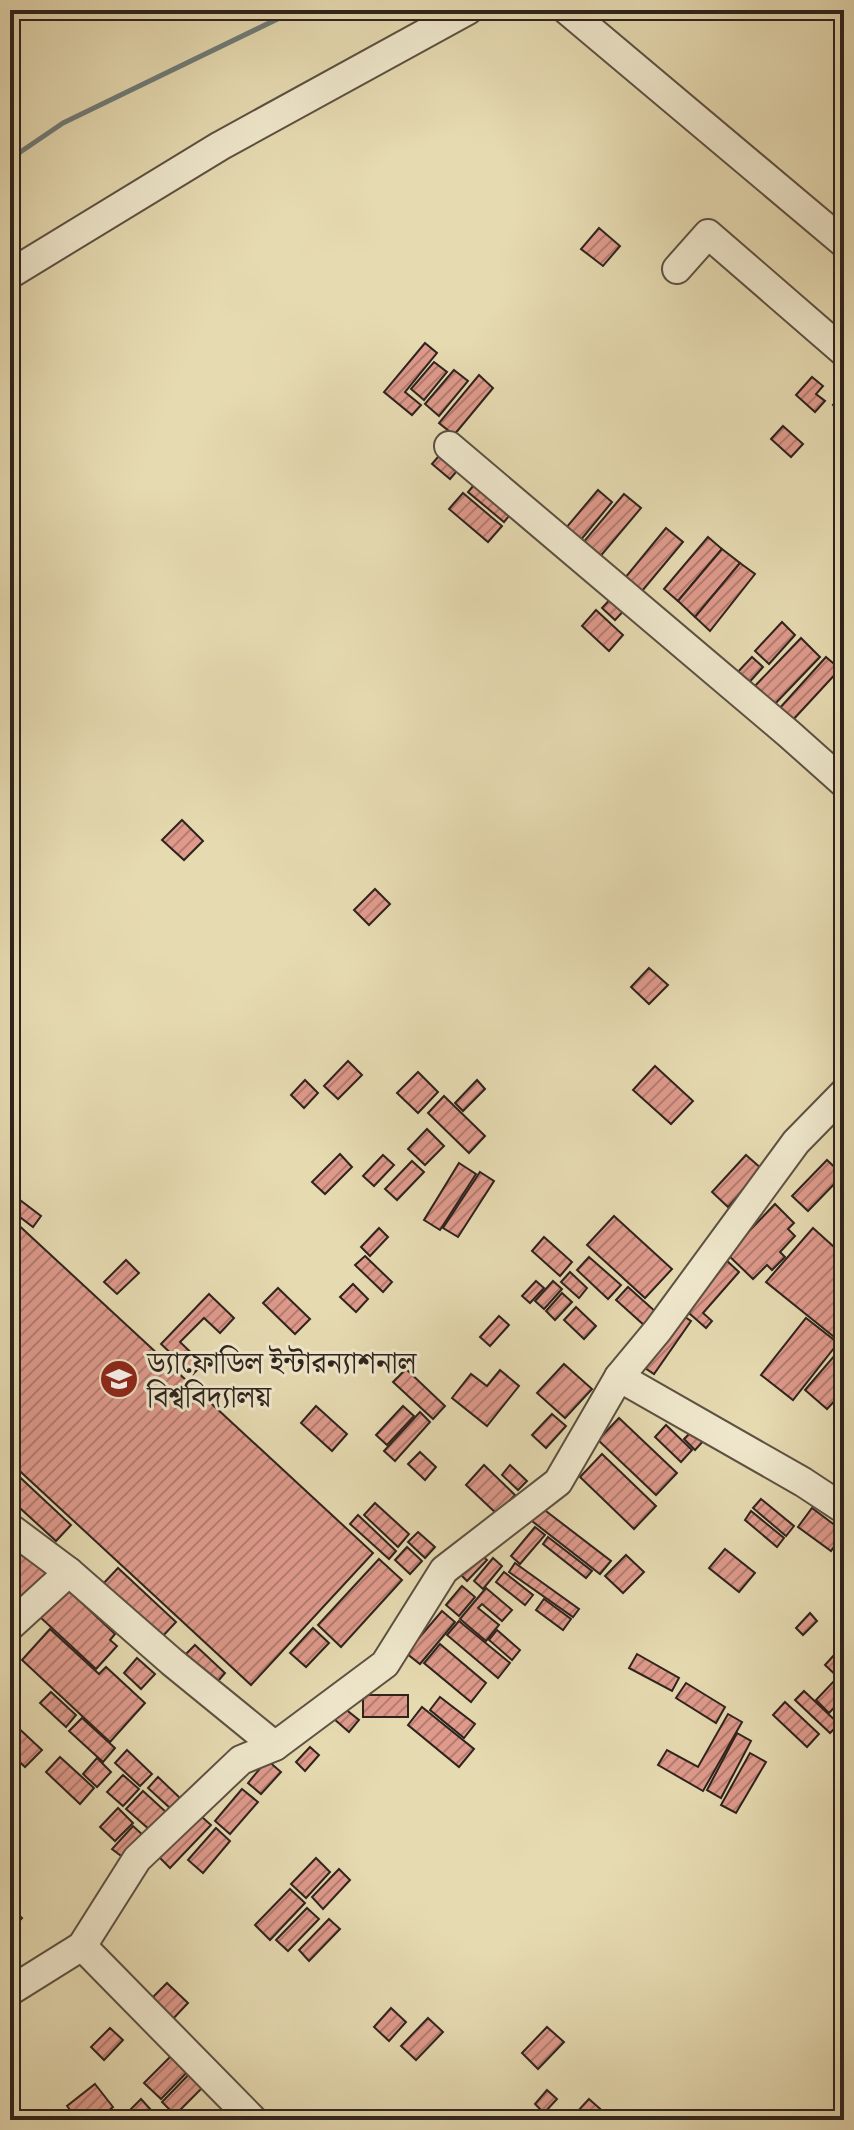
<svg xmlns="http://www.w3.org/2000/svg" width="854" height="2130" viewBox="0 0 854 2130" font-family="'Gentium Book Plus','Noto Serif Bengali',serif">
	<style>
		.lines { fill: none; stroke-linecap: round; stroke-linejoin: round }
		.stream { stroke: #6f7c79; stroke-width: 5 }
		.building { fill: url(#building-hatch); stroke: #2e231d; stroke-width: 2 }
		.minor-casing { stroke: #5c5142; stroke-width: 32 }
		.minor { stroke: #efe7cc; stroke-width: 28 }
		.labels { text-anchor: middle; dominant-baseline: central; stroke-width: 6; stroke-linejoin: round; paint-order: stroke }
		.poi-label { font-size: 30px; fill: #2e231d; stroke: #efe7cc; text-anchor: start }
	</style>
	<defs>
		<pattern id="building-hatch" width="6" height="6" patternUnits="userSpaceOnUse" patternTransform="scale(2)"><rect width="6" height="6" fill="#df9a8c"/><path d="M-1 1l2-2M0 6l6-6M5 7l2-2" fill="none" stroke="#b57d72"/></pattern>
	</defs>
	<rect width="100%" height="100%" fill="#e6dab1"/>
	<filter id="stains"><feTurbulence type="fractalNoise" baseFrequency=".0025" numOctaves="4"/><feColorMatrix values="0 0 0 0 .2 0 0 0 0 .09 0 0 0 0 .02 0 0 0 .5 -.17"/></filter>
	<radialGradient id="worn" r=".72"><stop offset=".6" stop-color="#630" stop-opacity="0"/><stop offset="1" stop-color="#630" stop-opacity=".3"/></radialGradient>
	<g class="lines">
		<polyline class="stream" points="10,159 63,123 296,10"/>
	</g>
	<g class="building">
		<polygon points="599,228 620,246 603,266 581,249"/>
		<polygon points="425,343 437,353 405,392 421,405 412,415 384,392"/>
		<polygon points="434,362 447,372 424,400 411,389"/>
		<polygon points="454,370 468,381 439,416 425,404"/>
		<polygon points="479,375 493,388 454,435 439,423"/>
		<polygon points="812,377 823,386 816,394 825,401 815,412 796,395"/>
		<polygon points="844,392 844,415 833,405"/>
		<polygon points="783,426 803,444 791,457 771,439"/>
		<polygon points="444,450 462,465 450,479 432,464"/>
		<polygon points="478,480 514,510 504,522 468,492"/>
		<polygon points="598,490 612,502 575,547 560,535"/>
		<polygon points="463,493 502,526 488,542 449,509"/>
		<polygon points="624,494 641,508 598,559 581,545"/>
		<polygon points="666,528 683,542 637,597 620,584"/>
		<polygon points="708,537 722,549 678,601 664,589"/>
		<polygon points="722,549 740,563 695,617 678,601"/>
		<polygon points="740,563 755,574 710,631 695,617"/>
		<polygon points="618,591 631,603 615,620 602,608"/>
		<polygon points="596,610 623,635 609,651 582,626"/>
		<polygon points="782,622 795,635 769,664 755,651"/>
		<polygon points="801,638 820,657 772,707 753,688"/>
		<polygon points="752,657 763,667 745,687 734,676"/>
		<polygon points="826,657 840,669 791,722 778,710"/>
		<polygon points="844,742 844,768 831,756"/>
		<polygon points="182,820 203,841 184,860 162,840"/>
		<polygon points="375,889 390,904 369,925 354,910"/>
		<polygon points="649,968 668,985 649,1004 631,987"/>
		<polygon points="348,1061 362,1075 338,1099 324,1086"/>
		<polygon points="655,1066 693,1101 671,1124 633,1090"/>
		<polygon points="418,1072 438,1092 418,1113 397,1093"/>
		<polygon points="305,1080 318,1093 304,1108 291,1095"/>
		<polygon points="477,1080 485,1089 463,1111 455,1103"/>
		<polygon points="444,1096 485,1136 469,1153 428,1113"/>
		<polygon points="427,1129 444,1146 425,1165 408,1149"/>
		<polygon points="340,1154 352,1167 325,1194 312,1182"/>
		<polygon points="383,1155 394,1165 374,1186 363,1176"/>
		<polygon points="746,1155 762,1169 728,1207 712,1192"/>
		<polygon points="827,1160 843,1175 808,1211 792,1196"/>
		<polygon points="412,1161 424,1172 397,1200 385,1189"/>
		<polygon points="459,1163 476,1174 440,1230 424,1220"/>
		<polygon points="480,1172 494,1181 458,1237 443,1228"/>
		<polygon points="20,1200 41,1216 33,1227 12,1211"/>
		<polygon points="775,1204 794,1223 788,1229 795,1236 780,1252 785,1257 772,1270 767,1265 753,1279 727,1254"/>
		<polygon points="614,1216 672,1269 645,1298 587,1245"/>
		<polygon points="13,1220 373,1553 251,1685 10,1462 10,1223"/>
		<polygon points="379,1228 388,1237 370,1256 361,1247"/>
		<polygon points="813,1228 844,1256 844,1345 766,1282"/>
		<polygon points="544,1237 572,1262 560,1276 532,1251"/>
		<polygon points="365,1256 392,1282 383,1292 355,1265"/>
		<polygon points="589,1257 621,1285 608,1299 577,1270"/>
		<polygon points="725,1259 739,1272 703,1313 712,1321 706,1328 682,1307"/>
		<polygon points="126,1260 139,1273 117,1294 104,1282"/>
		<polygon points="570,1272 587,1288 579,1298 561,1282"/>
		<polygon points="536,1281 544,1288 530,1303 522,1296"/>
		<polygon points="553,1281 562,1289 544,1309 535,1301"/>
		<polygon points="353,1284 368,1299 356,1312 340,1297"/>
		<polygon points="628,1287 657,1313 645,1326 616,1300"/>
		<polygon points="278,1288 310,1319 295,1334 263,1303"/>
		<polygon points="562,1293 572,1302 555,1320 546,1311"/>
		<polygon points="209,1294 234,1318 220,1333 204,1318 180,1342 203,1364 193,1374 161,1344"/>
		<polygon points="576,1307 596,1326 584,1339 564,1320"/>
		<polygon points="676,1311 691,1321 654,1374 639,1364"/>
		<polygon points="499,1316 509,1325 490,1346 480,1337"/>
		<polygon points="806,1318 838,1343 793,1400 761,1375"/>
		<polygon points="841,1348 844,1350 844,1400 839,1396 827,1409 805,1390"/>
		<polygon points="564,1364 592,1389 565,1418 537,1393"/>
		<polygon points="406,1369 445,1406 433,1419 393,1382"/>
		<polygon points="500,1370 519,1386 487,1426 452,1398 471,1374 487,1386"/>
		<polygon points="316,1406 347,1434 332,1451 301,1423"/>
		<polygon points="403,1406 414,1416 387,1445 376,1435"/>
		<polygon points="420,1412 430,1422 395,1461 384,1451"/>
		<polygon points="552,1414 566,1426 546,1448 532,1435"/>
		<polygon points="619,1418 677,1473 656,1495 598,1440"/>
		<polygon points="666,1425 692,1450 681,1462 655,1437"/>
		<polygon points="694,1429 705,1439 695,1450 684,1439"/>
		<polygon points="420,1452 436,1467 425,1480 408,1464"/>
		<polygon points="602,1454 656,1506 634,1529 580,1477"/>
		<polygon points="484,1465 515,1495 497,1514 466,1485"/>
		<polygon points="510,1465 527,1481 518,1490 502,1475"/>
		<polygon points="10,1468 71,1525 56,1541 10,1499"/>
		<polygon points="761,1499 794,1526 786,1536 753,1508"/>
		<polygon points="375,1503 409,1534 398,1547 364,1515"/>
		<polygon points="542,1508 611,1561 600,1574 532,1521"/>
		<polygon points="812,1508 844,1532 831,1551 798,1527"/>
		<polygon points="751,1511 784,1538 777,1547 745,1520"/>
		<polygon points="358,1515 396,1551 389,1559 350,1524"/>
		<polygon points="535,1527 545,1535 520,1564 511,1556"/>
		<polygon points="418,1532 435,1547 425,1558 408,1542"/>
		<polygon points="10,1535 52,1568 16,1614 10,1609"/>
		<polygon points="548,1537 592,1571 586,1578 543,1544"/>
		<polygon points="407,1547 422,1561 410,1574 395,1560"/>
		<polygon points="725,1549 755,1573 739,1592 709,1568"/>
		<polygon points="478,1552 487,1560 467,1581 459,1573"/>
		<polygon points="626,1555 644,1572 623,1593 605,1576"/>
		<polygon points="493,1558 502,1566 483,1589 474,1581"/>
		<polygon points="379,1559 402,1580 341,1647 318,1625"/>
		<polygon points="515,1563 579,1609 573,1617 509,1572"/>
		<polygon points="118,1568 176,1622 160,1639 102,1585"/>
		<polygon points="504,1572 533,1595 525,1605 496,1582"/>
		<polygon points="462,1586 475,1597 459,1616 446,1605"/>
		<polygon points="66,1588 115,1634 110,1640 117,1646 96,1669 40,1617"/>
		<polygon points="486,1588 512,1610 502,1621 482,1604 478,1608 499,1625 486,1641 460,1619"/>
		<polygon points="544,1599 571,1619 563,1630 536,1610"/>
		<polygon points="442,1611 455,1622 420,1664 406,1653"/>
		<polygon points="810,1613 817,1621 803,1635 796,1628"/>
		<polygon points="459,1621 510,1663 498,1678 447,1635"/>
		<polygon points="313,1628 329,1643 306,1667 290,1653"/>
		<polygon points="50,1629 99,1674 106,1667 145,1703 110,1742 22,1660"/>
		<polygon points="497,1630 520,1650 512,1660 489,1640"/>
		<polygon points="440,1644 486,1683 471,1702 424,1663"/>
		<polygon points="195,1645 225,1673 213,1687 182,1658"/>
		<polygon points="637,1654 679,1678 672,1691 629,1668"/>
		<polygon points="835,1654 844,1663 844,1683 825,1665"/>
		<polygon points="137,1658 155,1674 141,1689 124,1673"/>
		<polygon points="834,1681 844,1689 844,1697 829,1713 816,1700"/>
		<polygon points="686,1683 725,1707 716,1723 676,1698"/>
		<polygon points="804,1691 839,1724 830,1733 795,1700"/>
		<polygon points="51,1692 76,1715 66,1727 40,1703"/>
		<rect x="363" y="1695" width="45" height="22"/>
		<polygon points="440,1697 475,1724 464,1738 430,1710"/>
		<polygon points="785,1702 819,1734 807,1747 773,1715"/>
		<polygon points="422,1707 474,1749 459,1767 408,1725"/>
		<polygon points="344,1708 359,1720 349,1732 334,1719"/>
		<polygon points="728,1714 742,1722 703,1791 658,1765 667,1750 698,1767"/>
		<polygon points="82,1718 115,1748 103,1762 69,1731"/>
		<polygon points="13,1723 42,1750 25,1767 10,1753 10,1727"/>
		<polygon points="737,1733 751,1741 721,1798 707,1790"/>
		<polygon points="310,1747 319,1755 305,1771 296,1762"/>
		<polygon points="127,1750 152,1774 140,1786 115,1763"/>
		<polygon points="750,1753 766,1762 736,1813 721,1805"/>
		<polygon points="60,1757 94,1788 80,1804 46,1772"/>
		<polygon points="97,1758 111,1772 97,1787 83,1774"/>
		<polygon points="267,1760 281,1772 261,1794 248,1783"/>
		<polygon points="123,1775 139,1789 123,1806 107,1792"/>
		<polygon points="158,1777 180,1798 170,1808 148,1788"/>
		<polygon points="242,1789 258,1802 230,1834 215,1821"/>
		<polygon points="143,1791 166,1812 150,1830 126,1809"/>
		<polygon points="118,1808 133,1823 115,1841 100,1827"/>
		<polygon points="193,1809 211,1825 170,1868 153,1851"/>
		<polygon points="133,1826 145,1837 125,1859 112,1849"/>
		<polygon points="216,1828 230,1841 203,1873 188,1860"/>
		<polygon points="316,1858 330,1872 306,1898 291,1884"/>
		<polygon points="339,1869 350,1880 323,1909 312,1897"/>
		<polygon points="290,1889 305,1903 270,1940 255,1925"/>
		<polygon points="10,1907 22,1918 10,1931"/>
		<polygon points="307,1908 319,1919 288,1951 276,1940"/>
		<polygon points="329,1919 340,1929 309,1961 299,1950"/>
		<polygon points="167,1983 188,2003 170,2022 149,2001"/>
		<polygon points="391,2008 406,2022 389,2041 374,2027"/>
		<polygon points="428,2018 443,2032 416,2060 401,2046"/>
		<polygon points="547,2027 564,2042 538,2069 522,2053"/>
		<polygon points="110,2028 123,2040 104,2060 91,2047"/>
		<polygon points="178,2049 194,2065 161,2099 144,2083"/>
		<polygon points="198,2065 212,2078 175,2115 162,2102"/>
		<polygon points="95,2084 113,2107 97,2120 78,2120 67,2106"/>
		<polygon points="547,2090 557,2099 544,2113 535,2104"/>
		<polygon points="141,2099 151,2110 141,2120 128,2120 124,2116"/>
		<polygon points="589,2099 607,2115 602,2120 583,2120 576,2113"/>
	</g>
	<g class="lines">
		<g class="minor-casing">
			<g id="minor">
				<polyline points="567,10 844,243"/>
				<polyline points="677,269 708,234 844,352"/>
				<polyline points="10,274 220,146 468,10"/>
				<polyline points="449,446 789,734 844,783"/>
				<polyline points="619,1377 803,1482 844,1509"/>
				<polyline points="10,1528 69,1572 10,1626"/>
				<polyline points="69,1572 172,1662 275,1746"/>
				<polyline points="82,1946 253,2120"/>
				<polyline points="10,1991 82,1946 137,1859 241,1760 275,1746 385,1664 444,1570 558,1482 619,1377 658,1330 796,1142 844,1093"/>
			</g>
		</g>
		<use href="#minor" class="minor"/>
	</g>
	<defs>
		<g id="university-disc" transform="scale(2)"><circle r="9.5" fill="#8f2418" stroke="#efe7cc"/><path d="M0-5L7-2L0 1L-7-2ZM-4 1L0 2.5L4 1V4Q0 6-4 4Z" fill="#fff"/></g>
	</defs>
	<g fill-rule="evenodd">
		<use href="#university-disc" x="119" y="1379"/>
	</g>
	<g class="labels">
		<g class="poi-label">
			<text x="147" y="1362">ড্যাফোডিল ইন্টারন্যাশনাল<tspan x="147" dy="34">বিশ্ববিদ্যালয়</tspan></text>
		</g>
	</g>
	<rect width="854" height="2130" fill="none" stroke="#e6dab1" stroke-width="40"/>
	<rect x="12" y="12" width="830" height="2106" fill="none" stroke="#2e231d" stroke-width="4"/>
	<rect x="20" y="20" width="814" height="2090" fill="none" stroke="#2e231d" stroke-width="2"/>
	<rect width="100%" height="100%" filter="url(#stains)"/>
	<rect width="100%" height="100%" fill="url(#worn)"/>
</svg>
